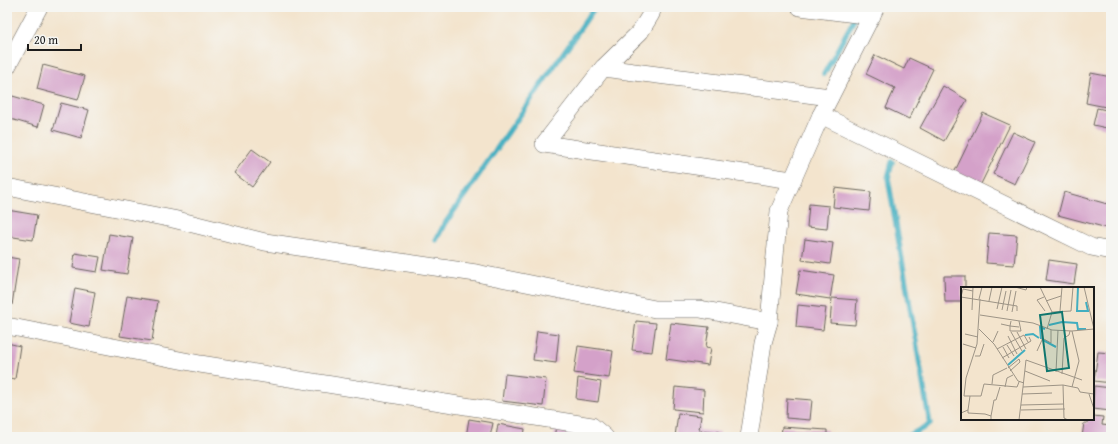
<svg xmlns="http://www.w3.org/2000/svg" width="1118" height="444" viewBox="0 0 1118 444" font-family="'Gentium Book Plus',serif">
	<style>
		.lines { fill: none; stroke-linecap: round; stroke-linejoin: round }
		.stream { stroke: #42aec0; stroke-width: 5.5 }
		.building { fill: #d4a1c9 }
		.minor-casing { stroke: #67625a; stroke-width: 18 }
		.minor { stroke: #fff; stroke-width: 17 }
		.inset-river { fill: none; stroke: #42aec0; stroke-width: 2 }
		.inset-road { fill: none; stroke: #9d9486; stroke-width: 1 }
		.view { fill: #0f766e; fill-opacity: 0.15; stroke: #0f766e; stroke-width: 2 }
		.inset-edge { fill: none; stroke: #1c1c1c; stroke-width: 2 }
	</style>
	<rect width="100%" height="100%" fill="#f6f6f2"/>
	<filter id="ink" filterUnits="userSpaceOnUse"><feTurbulence type="fractalNoise" baseFrequency=".025" numOctaves="2"/><feDisplacementMap in="SourceGraphic" scale="8" xChannelSelector="R" yChannelSelector="G"/><feConvolveMatrix kernelMatrix="1 2 1 2 8 2 1 2 1" color-interpolation-filters="sRGB"/></filter>
	<filter id="wash" filterUnits="userSpaceOnUse"><feTurbulence type="fractalNoise" baseFrequency=".012" numOctaves="4" result="noise"/><feDisplacementMap in="SourceGraphic" scale="16" xChannelSelector="R" yChannelSelector="G"/><feGaussianBlur stdDeviation="0.9" result="paint"/><feColorMatrix in="noise" values="0 0 0 0 0 0 0 0 0 0 0 0 0 0 0 0 0 1.4 0 .05"/><feComposite in="paint" operator="in"/></filter>
	<g filter="url(#wash)">
		<rect width="100%" height="100%" fill="#f3e4cd"/>
		<g class="lines">
			<g class="stream">
				<polyline points="824,74 856,16"/>
				<polyline points="892,162 888,178 930,424 907,437"/>
				<polyline points="436,240 444,225 595,7"/>
			</g>
		</g>
		<g id="blocks">
			<g class="building">
				<polygon points="875,55 904,69 909,58 933,69 909,119 886,108 895,88 866,74"/>
				<polygon points="43,65 85,76 78,100 37,89"/>
				<polygon points="1091,73 1111,77 1111,108 1086,103"/>
				<polygon points="943,86 967,100 944,141 920,128"/>
				<polygon points="9,95 44,105 38,127 7,118 7,101"/>
				<polygon points="61,103 89,110 81,138 53,130"/>
				<polygon points="1097,108 1111,111 1111,129 1093,125"/>
				<polygon points="983,113 1010,125 980,186 954,173"/>
				<polygon points="1013,132 1035,142 1015,184 993,174"/>
				<polygon points="252,149 270,162 252,187 234,173"/>
				<polygon points="835,188 871,192 869,211 833,207"/>
				<polygon points="1064,192 1111,205 1111,229 1058,215"/>
				<polygon points="809,204 829,206 827,229 807,227"/>
				<polygon points="7,210 37,215 33,240 7,236"/>
				<polygon points="989,233 1017,235 1014,265 986,263"/>
				<polygon points="109,234 133,238 127,274 103,270"/>
				<polygon points="805,239 833,243 830,264 802,260"/>
				<polygon points="75,253 100,257 97,272 73,268"/>
				<polygon points="7,257 19,259 12,305 7,305"/>
				<polygon points="1049,260 1077,264 1074,284 1046,280"/>
				<polygon points="800,270 834,275 830,299 796,294"/>
				<polygon points="944,276 965,276 965,288 962,288 962,302 945,302"/>
				<polygon points="75,288 95,292 89,327 69,323"/>
				<polygon points="127,296 158,301 152,341 120,336"/>
				<polygon points="832,298 857,300 855,325 830,323"/>
				<polygon points="798,305 826,308 823,330 796,327"/>
				<polygon points="636,321 656,323 652,352 632,350"/>
				<polygon points="671,323 709,327 706,347 711,348 708,365 666,359"/>
				<polygon points="537,331 559,334 556,363 533,360"/>
				<polygon points="7,343 20,346 15,379 7,378"/>
				<polygon points="578,346 613,351 609,378 574,373"/>
				<polygon points="1098,352 1111,353 1111,383 1094,381"/>
				<polygon points="505,374 546,379 543,406 502,401"/>
				<polygon points="578,378 601,382 598,402 576,399"/>
				<polygon points="1094,386 1111,388 1111,411 1093,409"/>
				<polygon points="675,387 704,390 703,412 673,409"/>
				<polygon points="787,398 812,400 810,420 786,418"/>
				<polygon points="678,413 701,416 699,430 720,432 719,437 675,437"/>
				<polygon points="1093,416 1103,417 1102,425 1111,426 1111,437 1082,437 1084,423 1087,423 1088,419 1093,419"/>
				<polygon points="469,419 493,423 490,437 466,437"/>
				<polygon points="557,421 580,425 578,437 554,437"/>
				<polygon points="498,424 525,429 524,437 496,437"/>
				<polygon points="782,427 827,430 827,437 781,437"/>
			</g>
		</g>
	</g>
	<g filter="url(#ink)">
		<use href="#blocks" fill-opacity="0" stroke="#67625a" stroke-width="1"/>
		<g class="lines">
			<g class="minor-casing">
				<g id="minor">
					<polyline points="653,7 651,14 640,32 603,68 544,144 792,180"/>
					<polyline points="800,7 872,16"/>
					<polyline points="7,67 39,7"/>
					<polyline points="603,68 830,97"/>
					<polyline points="821,115 1091,247 1111,251"/>
					<polyline points="7,187 173,219 265,242 476,273 655,309 700,309 769,322"/>
					<polyline points="7,326 200,364 592,426 605,437"/>
					<polyline points="749,437 763,343 769,322 779,211 821,115 876,7"/>
				</g>
			</g>
			<use href="#minor" class="minor"/>
		</g>
	</g>
	<g transform="translate(961 287)">
		<rect width="133" height="133" fill="#f3e4cd"/>
		<path class="inset-river" d="M117 0 116 24H127L125 15M88 38 101 35 116 36 117 42H125M64 48 72 47 78 51M80 52 79 40 84 42M82 53 95 60M47 78 64 63"/>
		<path class="inset-road" d="M54 0 65 3 66 0M79 0 91 25 86 42M123 0 133 42M0 10 56 19V24M0 10 2 2 12 4M83 10 76 13 84 24M18 12 21 0M19 12 16 57 5 91 3 109H20L23 97 56 100 58 95M28 14 31 0M85 14 100 9M36 22 41 0M11 23 12 0M41 23 45 4M46 24 50 3M99 24 101 0M51 25 55 4M91 25 110 24 112 0M19 28 72 36 91 43 111 44 118 74 111 100M40 37 49 39 50 34M58 40 49 39V44H60L58 34M18 42 33 57 57 94 63 96M111 44 133 42M50 45 61 64M56 45 65 62M4 47 17 50M47 49 56 67M81 51 90 56V43M32 55 37 44M2 57 15 61M46 58 53 69M42 60 48 71M36 62 63 48 67 55M76 64 81 53V40M14 69H19L23 57M41 71 70 54 68 50M47 81 58 72 59 75 49 84M64 84 89 94M95 85 97 43M101 87 103 51 108 48 109 44M121 93 65 73 62 100 102 98 117 101 119 105 133 107M31 97 32 88 46 81M102 98 103 131 107 133M44 100 46 91 52 88M61 107 91 106M128 107 133 122M60 118 103 117M7 123 9 109M60 123 104 122M0 126 7 123V126L24 127 30 129V133M30 129 33 113H35L39 100M58 133 62 100"/>
		<path class="view" d="M101 25 108 81 86 84 79 28Z"/>
		<rect width="133" height="133" class="inset-edge"/>
	</g>
	<rect width="1118" height="444" fill="none" stroke="#f6f6f2" stroke-width="24"/>
	<path d="M28 44v6h53v-6" fill="none" stroke="#1c1c1c" stroke-width="2"/>
	<text x="34" y="44" font-size="12" fill="#1c1c1c" stroke="#f6f6f2" stroke-width="3" paint-order="stroke">20 m</text>
</svg>
